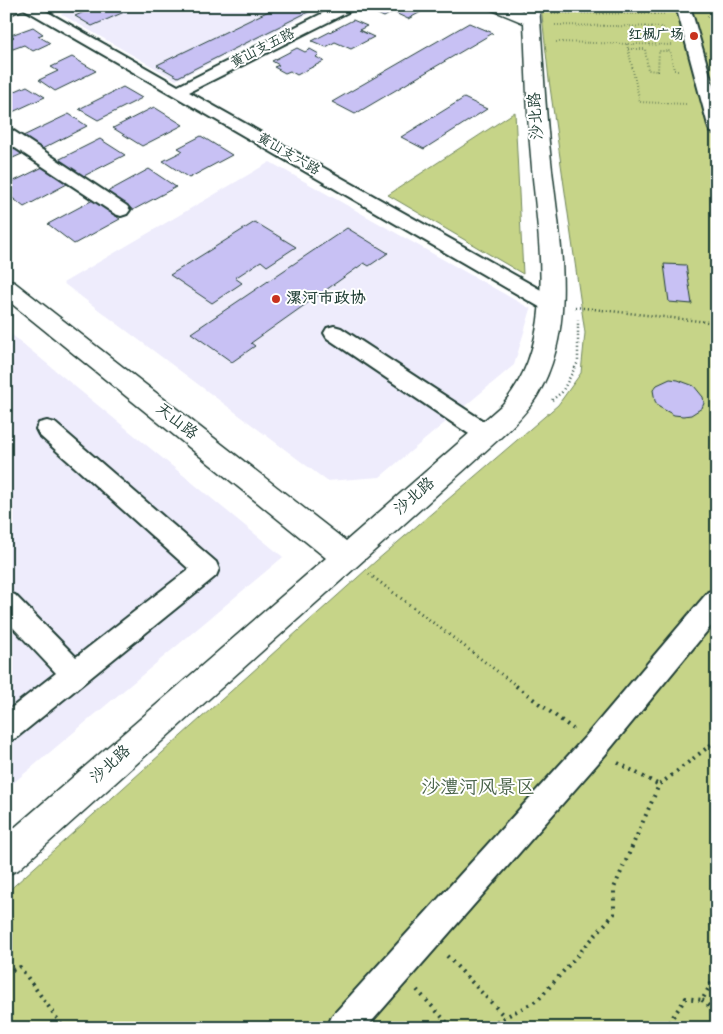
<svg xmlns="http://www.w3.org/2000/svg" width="723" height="1034" viewBox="0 0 723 1034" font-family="Dekko,'LXGW WenKai TC',sans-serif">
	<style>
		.built { fill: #eeecfc }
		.green { fill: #c6d488; stroke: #72885e }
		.building { fill: #c8c1f4; stroke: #1f3d34 }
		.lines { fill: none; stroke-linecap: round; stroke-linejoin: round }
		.minor-casing { stroke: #1f3d34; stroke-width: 4 }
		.tertiary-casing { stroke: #1f3d34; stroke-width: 3 }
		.path-far3 { stroke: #1f3d34; stroke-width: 2; stroke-dasharray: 0.5 2.5; stroke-linecap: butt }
		.path-far2 { stroke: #1f3d34; stroke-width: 2.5; stroke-dasharray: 1 3; stroke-linecap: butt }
		.path-far1 { stroke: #1f3d34; stroke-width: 3; stroke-dasharray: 1 4; stroke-linecap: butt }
		.path { stroke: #1f3d34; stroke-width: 4; stroke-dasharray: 2 5; stroke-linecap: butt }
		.minor { fill: #fff; fill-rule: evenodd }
		.tertiary { fill: #fff; fill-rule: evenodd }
		.poi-dot { fill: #c8321e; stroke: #fff; stroke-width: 2 }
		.labels { text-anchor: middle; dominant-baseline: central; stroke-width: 4; stroke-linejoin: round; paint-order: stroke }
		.far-poi-label { font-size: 14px; font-weight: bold; fill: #1f3d34; stroke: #fff; text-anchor: end }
		.far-street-label { font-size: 14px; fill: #1f3d34; stroke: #fff }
		.street-label { font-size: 16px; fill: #1f3d34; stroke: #fff }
		.poi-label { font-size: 16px; font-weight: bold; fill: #1f3d34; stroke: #fff; text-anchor: start }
		.near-park-label { font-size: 19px; fill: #496349; stroke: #fff }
	</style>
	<rect width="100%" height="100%" fill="#fff"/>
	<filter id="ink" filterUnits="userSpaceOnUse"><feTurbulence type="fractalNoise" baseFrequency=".02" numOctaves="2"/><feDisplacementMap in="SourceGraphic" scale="10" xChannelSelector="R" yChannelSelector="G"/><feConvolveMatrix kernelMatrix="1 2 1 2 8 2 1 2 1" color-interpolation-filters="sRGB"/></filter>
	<g filter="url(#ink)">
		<g class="built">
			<polygon points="80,6 326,6 176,80 61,14"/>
			<polygon points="270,162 531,309 514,365 380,477 327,481 63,283"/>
			<polygon points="6,330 283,557 6,789"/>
		</g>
		<g class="green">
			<polygon points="541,6 717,6 717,1028 6,1028 6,893 376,561 558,405 581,373 585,333 549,80"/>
			<polygon points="515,112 523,274 388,195"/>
		</g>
		<g class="building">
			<polygon points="97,6 138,6 92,26 75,16"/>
			<polygon points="279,6 320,6 178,77 157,65"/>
			<polygon points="380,6 428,6 430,7 408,19 393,12 384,17 371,11"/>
			<polygon points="353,20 367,26 359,30 374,37 351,49 335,42 326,47 312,41"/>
			<polygon points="469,23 493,33 355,114 332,102"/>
			<polygon points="33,27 43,34 38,36 50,43 33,51 24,45 13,49 6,45 6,41 14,37 11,35"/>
			<polygon points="297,48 305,52 310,49 319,54 316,57 324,61 297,75 290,71 285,73 274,67 279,65 272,61"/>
			<polygon points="72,57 96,71 55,91 39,80 58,71 51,67"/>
			<polygon points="27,86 45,97 6,115 6,95"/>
			<polygon points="123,87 142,98 98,120 79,109"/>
			<polygon points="464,98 487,109 424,149 401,137"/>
			<polygon points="154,107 183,125 142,146 113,128"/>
			<polygon points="69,114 87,126 40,150 21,137"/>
			<polygon points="201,136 232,155 189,178 163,161 183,151 178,148"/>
			<polygon points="100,139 125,155 82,177 58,160"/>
			<polygon points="6,142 22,154 6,161"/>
			<polygon points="45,166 69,183 24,207 6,193 6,185"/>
			<polygon points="149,169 176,187 133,210 107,192"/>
			<polygon points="93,200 120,219 74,244 48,224"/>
			<polygon points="255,222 296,247 267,266 261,261 235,278 242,283 212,303 170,275"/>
			<polygon points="347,228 388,253 369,266 364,263 251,343 255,346 232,362 191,333"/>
			<polygon points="664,264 686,265 692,304 669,302"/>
			<polygon points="670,379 678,380 694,386 703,397 704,403 702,408 691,415 683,416 674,415 659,407 655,401 653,390 657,385"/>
		</g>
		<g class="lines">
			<g class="minor-casing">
				<g id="minor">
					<polygon points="19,6 37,6 178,86 337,6 356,6 354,9 189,92 557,299 560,304 557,309 550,311 543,309"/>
					<polygon points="676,6 690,6 717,99 717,134 711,132 709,129"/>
					<polygon points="6,129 12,130 127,206 130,210 127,214 121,216 115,214 6,142"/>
					<polygon points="334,326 341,328 494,428 497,434 494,440 486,442 478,440 327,338 324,333 327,328"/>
					<polygon points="47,421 55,423 216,562 219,569 216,576 16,738 6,742 6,712 56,673 6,620 6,592 15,595 76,657 189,569 39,435 36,429 39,423"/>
					<polygon points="717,589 717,619 605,755 366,1028 327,1028 332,1016 585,737 708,592"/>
				</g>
			</g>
			<g class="tertiary-casing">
				<g id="tertiary">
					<polygon points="6,6 26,6 24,9 6,16"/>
					<path d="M488 6H511L523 11V6H539C543 58 545 110 551 161 559 237 579 326 537 396 527 412 514 425 500 438L18 870 6 875V835L326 558 6 299V280L14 282 346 541 502 405C560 339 537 236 531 156 527 112 526 68 524 23L490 9Z"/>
				</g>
			</g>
			<g class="path-far3">
				<polyline points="552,13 664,14"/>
				<polyline points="707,16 717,16"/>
				<polyline points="555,25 666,27"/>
				<polyline points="556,42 672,45"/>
				<polyline points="627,44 640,102 687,104"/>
				<polyline points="628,49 645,49 648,70 658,71 659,51 670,51 674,70 679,70"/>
			</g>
			<g class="path-far2">
				<polyline points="575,307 717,323"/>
				<polyline points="552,400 562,392 578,362 578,317"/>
			</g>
			<polyline class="path-far1" points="369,574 518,687"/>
			<g class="path">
				<polyline points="516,686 573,729"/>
				<polyline points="618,763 659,785"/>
				<polyline points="447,956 505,1017"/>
				<polyline points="6,973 20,967 64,1028"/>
				<polyline points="417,990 452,1028"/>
				<polyline points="702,1000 717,1013"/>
				<polyline points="484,1028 538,1000 614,914 614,888 659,785 712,744 717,743"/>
				<polyline points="665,1028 686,998 702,1000 711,984 717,982"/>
			</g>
			<use href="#minor" class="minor"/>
			<use href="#tertiary" class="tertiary"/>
		</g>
	</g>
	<g class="poi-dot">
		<circle cx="694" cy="36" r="5"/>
		<circle cx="276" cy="299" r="5"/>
	</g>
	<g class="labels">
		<g class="far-poi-label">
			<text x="684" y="36">红枫广场</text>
		</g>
		<g class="far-street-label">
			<text transform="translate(263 49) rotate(-27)">黄山支五路</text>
			<text transform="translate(288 155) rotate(30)">黄山支六路</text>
		</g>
		<g class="street-label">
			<text transform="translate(537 116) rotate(-94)">沙北路</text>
			<text transform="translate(176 422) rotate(38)">天山路</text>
			<text transform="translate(415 497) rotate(-41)">沙北路</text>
			<text transform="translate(111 765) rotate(-42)">沙北路</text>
		</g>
		<g class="poi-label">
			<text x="286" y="299">漯河市政协</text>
		</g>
		<g class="near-park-label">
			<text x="478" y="789">沙澧河风景区</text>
		</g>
	</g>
	<rect width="723" height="1034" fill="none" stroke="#fff" stroke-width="25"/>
	<rect x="12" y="12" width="698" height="1009" fill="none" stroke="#1f3d34" stroke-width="2" filter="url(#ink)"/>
</svg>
